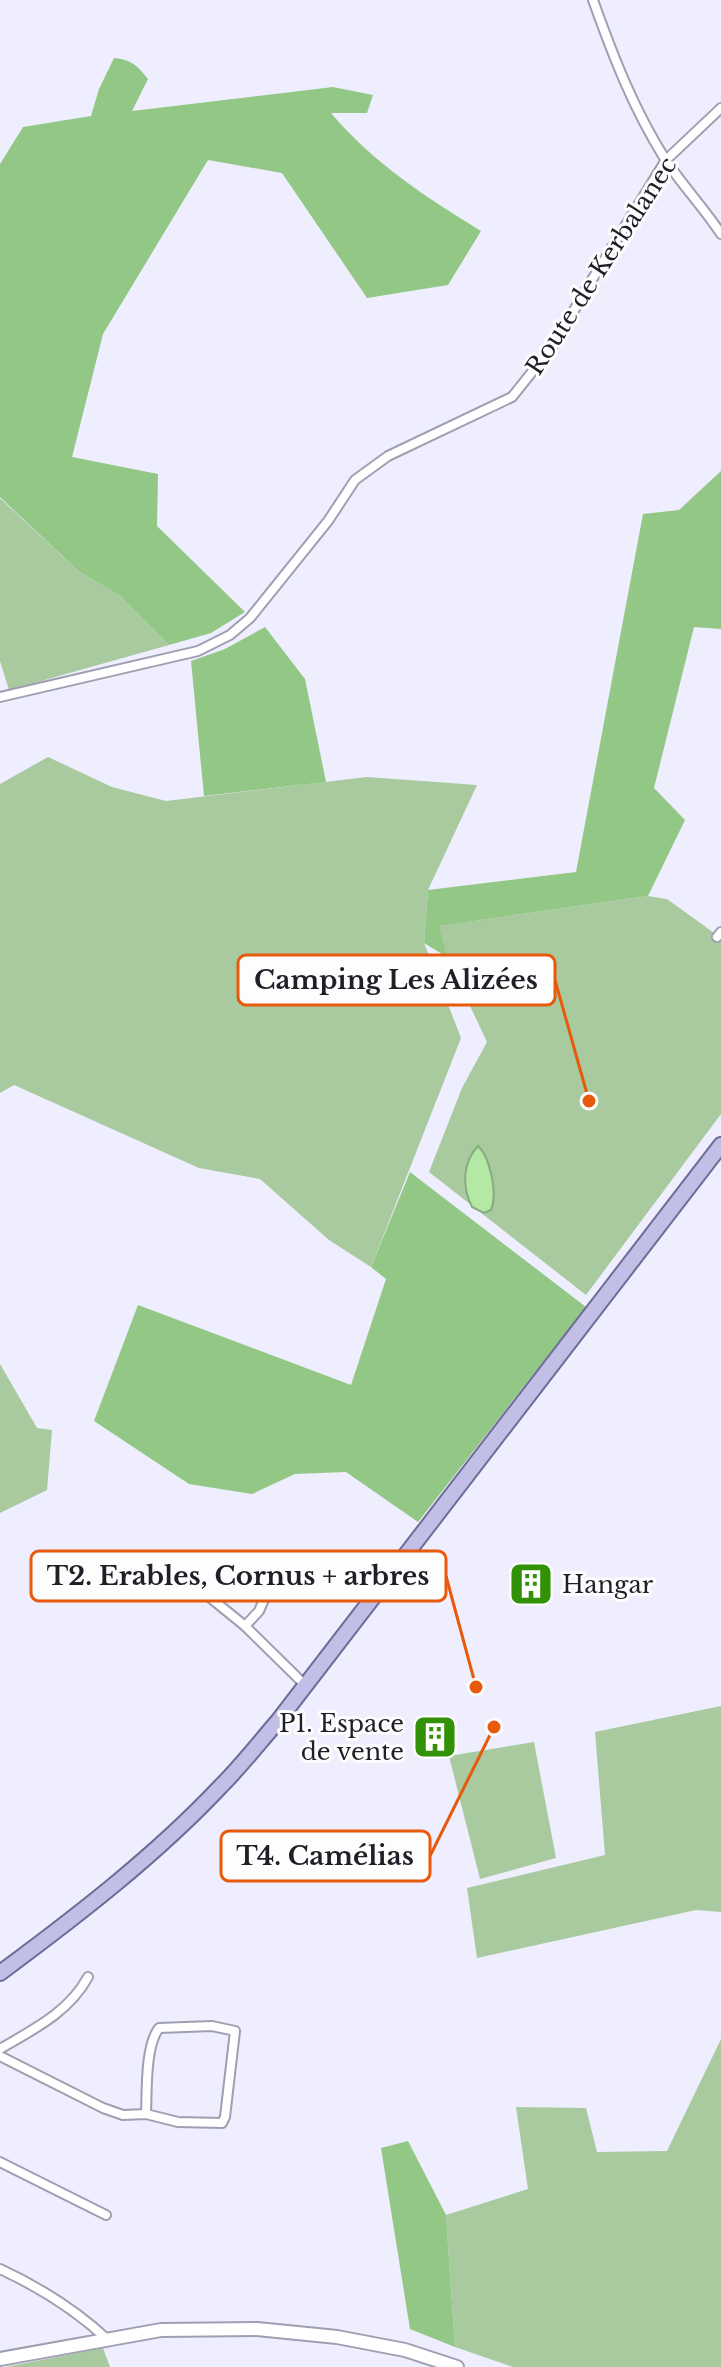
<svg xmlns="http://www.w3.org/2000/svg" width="721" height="2367" viewBox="0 0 721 2367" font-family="'Libre Baskerville',serif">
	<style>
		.green { fill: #a8ca9e }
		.forest { fill: #93c785 }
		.water { fill: #b3e8a5; stroke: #87ac7f; stroke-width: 2 }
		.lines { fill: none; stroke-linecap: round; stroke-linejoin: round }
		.street-casing { stroke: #9f9fb2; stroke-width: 12 }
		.secondary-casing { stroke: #9f9fb2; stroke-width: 16 }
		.primary-casing { stroke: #6e6c97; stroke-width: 18 }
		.street { stroke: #fff; stroke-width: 8 }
		.secondary { stroke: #fff; stroke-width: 12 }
		.primary { stroke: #c1bfe5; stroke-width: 14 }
		.labels { text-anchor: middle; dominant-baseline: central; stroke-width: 6; stroke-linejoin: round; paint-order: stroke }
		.street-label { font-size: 24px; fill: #1f1f27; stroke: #fdfdfd }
		.poi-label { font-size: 24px; fill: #1f1f27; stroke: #fdfdfd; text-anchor: start }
		.leader { fill: none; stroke: #e8590c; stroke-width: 3 }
		.callout-dot { fill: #e8590c; stroke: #fdfdfd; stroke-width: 3 }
		.callout { fill: #fdfdfd; stroke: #e8590c; stroke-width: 3 }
		.callout-label { font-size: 26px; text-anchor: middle; font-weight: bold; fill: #1f1f27 }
	</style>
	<rect width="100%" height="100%" fill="#eeeefe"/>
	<g class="green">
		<polygon points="0,498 78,571 119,595 169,645 9,690 0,661"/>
		<polygon points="48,757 112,787 166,801 367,777 477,785 428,890 424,943 461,1038 371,1267 329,1240 260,1179 199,1168 14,1085 0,1093 0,784"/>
		<polygon points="648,896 667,899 721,938 721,1114 586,1295 429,1172 462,1088 487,1042 447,957 438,926"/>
		<polygon points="0,1364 37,1428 52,1430 47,1490 0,1513"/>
		<polygon points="721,1706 721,1912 696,1910 477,1958 467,1888 605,1855 595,1732"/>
		<polygon points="534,1742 556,1858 480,1879 449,1756"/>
		<polygon points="721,2039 721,2367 513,2367 455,2347 446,2215 528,2189 516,2107 586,2108 597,2152 667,2151"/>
		<polygon points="103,2348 110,2367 5,2367"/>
	</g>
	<g class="forest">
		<path d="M114 58C131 59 138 66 148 79L132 111 333 87 373 95 367 113H331C373 163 426 197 481 231L448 285 367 298 282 173 208 160 103 334 72 457 158 474 157 526 245 612 211 633 169 645 119 595 78 571 0 497V164L23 127 91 116 99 89Z"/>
		<polygon points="721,471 721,629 694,627 654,788 685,820 648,896 439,926 447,957 424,943 428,890 576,872 643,514 679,510"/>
		<polygon points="265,627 305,679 326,782 204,796 191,661 225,649"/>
		<polygon points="410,1172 586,1307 418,1522 346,1472 295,1474 252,1494 189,1484 94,1421 138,1305 351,1385 386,1279 371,1267"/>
		<polygon points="408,2141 446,2215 455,2347 410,2329 381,2148"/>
	</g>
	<path class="water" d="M478 1146C490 1157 498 1194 491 1210L484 1213 472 1207C462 1187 462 1163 478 1146Z"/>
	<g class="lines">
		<g class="street-casing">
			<g id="street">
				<path d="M593 0C613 56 633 108 665 159 682 185 704 208 721 234"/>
				<polyline points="0,697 198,651 230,635 250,618 328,521 355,480 388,456 512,397 556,342 585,291 666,160 721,108"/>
				<polyline points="717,937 721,932"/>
				<polyline points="202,1591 245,1626 306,1686"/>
				<polyline points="245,1626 259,1611 266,1595"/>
				<path d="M0 2049C34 2029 69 2012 88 1977"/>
				<path d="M0 2056 103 2108 123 2115 146 2114 178 2122 222 2123 225 2117 235 2031 212 2026 159 2028C145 2046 147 2092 146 2114"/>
				<polyline points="0,2162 106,2215"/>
				<path d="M0 2269C41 2288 75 2309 108 2340"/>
			</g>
		</g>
		<g class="secondary-casing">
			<polyline id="secondary" points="0,2359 161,2330 257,2329 337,2337 405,2350 457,2367"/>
		</g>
		<g class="primary-casing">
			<path id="primary" d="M0 1973C77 1916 155 1856 221 1786 241 1766 259 1743 278 1721L721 1145"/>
		</g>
		<use href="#street" class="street"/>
		<use href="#secondary" class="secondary"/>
		<use href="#primary" class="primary"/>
	</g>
	<defs>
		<g id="building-square" transform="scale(2.3)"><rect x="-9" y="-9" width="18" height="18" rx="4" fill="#339107" stroke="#fdfdfd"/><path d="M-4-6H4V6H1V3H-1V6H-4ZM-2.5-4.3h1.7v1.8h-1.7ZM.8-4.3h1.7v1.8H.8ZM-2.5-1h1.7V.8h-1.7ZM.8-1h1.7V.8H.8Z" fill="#fff"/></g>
	</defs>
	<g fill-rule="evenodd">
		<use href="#building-square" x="531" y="1584"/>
		<use href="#building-square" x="435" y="1737"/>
	</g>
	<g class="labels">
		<g class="street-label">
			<text transform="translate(601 266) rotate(-57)">Route de Kerbalanec</text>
		</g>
		<g class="poi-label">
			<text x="562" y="1584">Hangar</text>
			<text x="404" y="1723" text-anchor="end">P1. Espace<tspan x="404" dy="28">de vente</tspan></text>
		</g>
	</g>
	<path class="leader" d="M589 1101L555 980M476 1687L446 1576M494 1727L430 1856"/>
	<g class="callout-dot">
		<circle cx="589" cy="1101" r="8"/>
		<circle cx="476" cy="1687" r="8"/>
		<circle cx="494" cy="1727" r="8"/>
	</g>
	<g class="callout">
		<rect x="238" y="955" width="317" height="50" rx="8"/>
		<rect x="31" y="1551" width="415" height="50" rx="8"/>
		<rect x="221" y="1831" width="209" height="50" rx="8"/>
	</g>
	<g class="callout-label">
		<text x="396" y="989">Camping Les Alizées</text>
		<text x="238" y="1585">T2. Erables, Cornus + arbres</text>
		<text x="325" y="1865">T4. Camélias</text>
	</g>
</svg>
